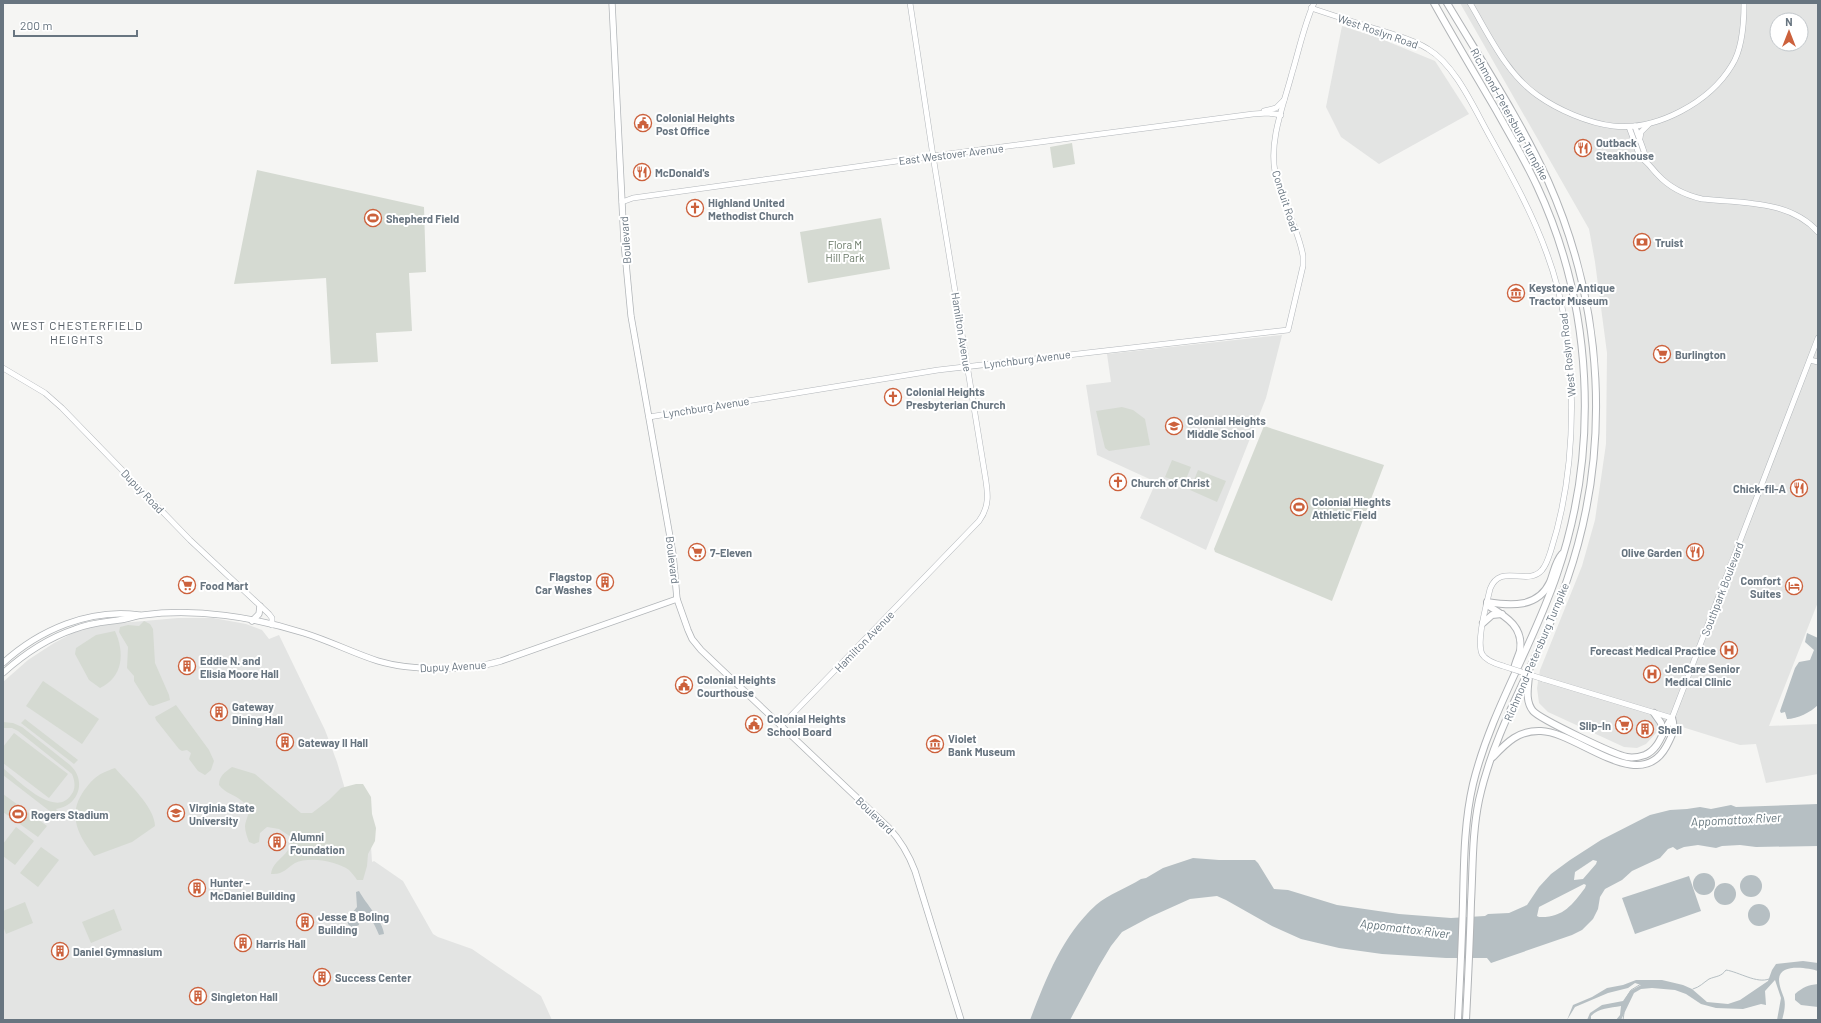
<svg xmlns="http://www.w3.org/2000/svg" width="1821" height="1023" viewBox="0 0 1821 1023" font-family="Barlow,sans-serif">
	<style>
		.built { fill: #e3e4e3; fill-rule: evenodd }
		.green { fill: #d5dad2 }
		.water { fill: #b6bfc3; fill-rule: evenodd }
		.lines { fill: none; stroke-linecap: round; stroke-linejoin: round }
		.stream { stroke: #b6bfc3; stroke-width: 1 }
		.secondary-casing { stroke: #b2b6ba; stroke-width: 6 }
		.primary-casing { stroke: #b1b5b8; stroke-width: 7 }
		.highway-casing { stroke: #b1b4b7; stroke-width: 8 }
		.secondary { stroke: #fff; stroke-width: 5 }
		.primary { stroke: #fff; stroke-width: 5.5 }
		.highway { stroke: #fff; stroke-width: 6 }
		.secondary-bridge-casing { stroke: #b2b6ba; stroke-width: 6; stroke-linecap: butt }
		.secondary-bridge { stroke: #fff; stroke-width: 5 }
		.labels { text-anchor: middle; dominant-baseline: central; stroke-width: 4; stroke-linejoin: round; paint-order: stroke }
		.street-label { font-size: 11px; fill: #687580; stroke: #fff }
		.poi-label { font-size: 11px; font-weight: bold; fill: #687580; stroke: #fff; text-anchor: start }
		.park-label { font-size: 11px; fill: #697866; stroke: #fff }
		.neighbourhood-label { font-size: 12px; letter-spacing: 1px; fill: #555e66; stroke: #fff }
		.water-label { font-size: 12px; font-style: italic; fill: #64757c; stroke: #fff }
	</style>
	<rect width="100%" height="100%" fill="#f5f5f3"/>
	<g class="built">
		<path d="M1460 3H1818V82L1817 84 1818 85V602L1769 726 1818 724V774L1766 783 1756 744 1740 745 1663 721 1657 732 1646 744 1637 748 1624 747 1548 712 1539 703 1537 688 1540 670 1582 566 1595 520 1606 444 1607 353 1595 262 1589 229ZM1777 20H1801V44H1777Z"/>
		<polygon points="1342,26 1379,38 1435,61 1469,114 1379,164 1341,137 1326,107"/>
		<polygon points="1282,335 1266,398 1206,550 1140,518 1156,482 1097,455 1086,385 1111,382 1107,354"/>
		<polygon points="178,618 213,618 246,624 262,630 269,639 279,635 325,730 337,762 347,796 370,830 372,862 374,861 403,881 433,934 438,937 472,949 541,996 552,1020 3,1020 3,682 28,660 54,643 73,633 92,627 121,623"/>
	</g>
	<g class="green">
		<polygon points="1072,143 1075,164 1053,168 1050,147"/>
		<polygon points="257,170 424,207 426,272 409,273 412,331 376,333 378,362 331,364 326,278 234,284"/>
		<polygon points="881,218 890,269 808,283 800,232"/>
		<polygon points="1122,407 1133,410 1145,419 1150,445 1109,451 1105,448 1096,411"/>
		<polygon points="1264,426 1384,465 1332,601 1215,552 1214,549"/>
		<polygon points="1172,460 1191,467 1184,484 1165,477"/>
		<polygon points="1198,470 1226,481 1217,502 1190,490"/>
		<polygon points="144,621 150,624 153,629 155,663 169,695 170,700 153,706 149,705 134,681 134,676 127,668 128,647 119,632 120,627 128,625 139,626"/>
		<path d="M115 631C125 653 123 677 100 688L89 680 75 654 76 648 96 635Z"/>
		<polygon points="43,681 99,719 82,744 26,706"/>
		<polygon points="176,705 209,750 214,761 211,770 205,775 198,771 189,759 191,753 187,750 182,751 179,749 156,720 155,717"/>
		<polygon points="25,719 78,760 74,764 21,723"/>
		<path d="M3 722 13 723 22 727 70 765C87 780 79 806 56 809L59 812 56 816 3 775V768C18 780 55 819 71 795 76 789 75 781 72 774L18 731 12 728H3Z"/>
		<polygon points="14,733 68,774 49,798 3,763 3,747"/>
		<path d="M232 767 255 774 301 813H312L329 800 341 788 356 784H363L371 797 372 814 376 828 375 841 368 854 367 866 363 880H357C355 877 352 873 349 870 337 861 309 856 295 863 286 869 282 875 271 874 273 858 292 857 291 837L279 829 267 827 260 833 259 842 254 844 249 842C247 837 245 831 245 826 246 816 254 810 242 801 234 794 226 794 219 785 219 776 225 772 232 767Z"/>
		<path d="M115 768C127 782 155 807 155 826L132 842 94 856C79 836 67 816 83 792 94 777 98 774 115 768Z"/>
		<polygon points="3,794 47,826 38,837 3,812"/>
		<polygon points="16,827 34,841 15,865 3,856 3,844"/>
		<polygon points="41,847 59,860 38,887 20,873"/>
		<polygon points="25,902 33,923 6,934 3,926 3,911"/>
		<polygon points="114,909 122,930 91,943 82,922"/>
	</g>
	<g class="water">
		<path d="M1807 633 1818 638V705C1811 712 1797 719 1787 719L1785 712 1781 713 1780 711 1795 668 1799 662 1810 660 1814 650 1805 642Z"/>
		<path d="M1818 804V846L1756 847 1740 845 1722 846 1716 848 1698 845 1684 847 1677 850 1673 847 1668 849 1660 858 1632 871 1622 880 1605 889 1600 897 1598 909 1593 919 1582 930 1572 935 1491 963 1487 958H1446L1382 954 1339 948 1301 939 1272 926 1226 900 1217 896 1190 899 1150 917 1122 932 1111 946 1099 966 1070 1020H1030C1046 979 1062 936 1096 905 1109 894 1127 888 1141 879L1146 878 1163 868 1193 858 1219 860H1255L1258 863 1274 889 1288 890 1337 905 1399 914 1451 918 1485 916 1488 914 1509 913 1527 905 1539 887 1551 874 1570 860 1601 840 1650 815 1670 810 1687 809 1700 807 1711 809 1731 805 1736 807ZM1593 860 1597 861 1596 864 1583 879 1574 880 1575 872ZM1584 884 1586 885 1585 888C1572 905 1563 918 1539 917L1537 916 1539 907Z"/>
		<circle cx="1704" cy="884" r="11"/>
		<circle cx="1751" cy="886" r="11"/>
		<polygon points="1689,876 1701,911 1635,934 1622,898"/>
		<circle cx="1725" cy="894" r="11"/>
		<path d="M359 891C366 904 383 921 384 934L379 935C375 925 370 914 359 911L357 914 359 925 352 928 348 924 347 919 357 907 356 892Z"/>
		<circle cx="1759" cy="915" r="11"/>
		<path d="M1803 961 1818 963V971C1808 968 1780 963 1779 979 1779 986 1782 992 1784 998 1786 1005 1784 1013 1782 1020H1777L1781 998 1775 980 1765 991 1766 1005 1761 1004 1743 1009 1716 1008 1701 1004 1686 994 1675 990 1652 988 1641 989 1634 993 1621 1020H1616L1620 1015 1621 1006C1610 1008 1599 1008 1591 1016V1020H1587L1590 1013 1602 1005 1623 1001 1630 991 1641 985 1635 983 1628 988 1608 993 1575 1007 1567 1020 1573 1005 1592 997 1607 988 1623 985 1636 980H1662L1683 985 1692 989 1707 1002 1728 1004 1740 1000 1768 981 1772 970 1776 964Z"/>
		<path d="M1818 984V1007L1801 1005 1795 1000V994C1803 987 1808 985 1818 984Z"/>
	</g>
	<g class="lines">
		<g class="stream">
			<path d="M1693 989C1700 987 1703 983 1709 979 1716 976 1721 977 1726 970 1739 972 1757 984 1769 979"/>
			<polyline points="1626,998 1631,990 1641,984"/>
			<polyline points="1623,1020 1624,1013"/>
		</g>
		<g class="secondary-casing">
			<g id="secondary">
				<path d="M1470 3C1489 35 1506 73 1537 95 1558 110 1588 123 1613 126 1657 131 1710 102 1732 65 1743 48 1744 22 1744 3"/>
				<path d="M1311 8C1335 16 1359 24 1383 31 1398 36 1415 40 1428 49 1455 65 1473 106 1488 133 1510 173 1532 212 1547 254 1579 340 1579 463 1551 550 1549 556 1547 564 1542 570 1527 587 1500 562 1490 589 1487 603 1476 640 1482 654 1486 661 1496 664 1503 666"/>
				<polyline points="1264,111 1276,108 1284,100"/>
				<path d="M1635 126C1637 135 1647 155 1646 161"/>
				<path d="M1629 127 1640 157C1648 162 1652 169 1658 175 1670 188 1685 195 1702 199 1741 203 1790 200 1818 232"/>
				<polyline points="1640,138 1641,132 1649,124"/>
				<polyline points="622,202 633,198 933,156 1253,114 1268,113 1281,115"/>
				<polyline points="1810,360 1818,362"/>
				<polyline points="3,368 45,393 62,408 190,540 269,614 272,618 272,625"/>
				<path d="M649 417 938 370 1288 330 1303 266V256C1298 227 1281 201 1275 172 1269 139 1284 104 1292 73 1299 50 1304 25 1314 3"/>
				<polyline points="1543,679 1672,718 1818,338"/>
				<path d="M782 725 979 521C990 506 988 493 985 475L933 156 910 3"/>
			</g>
		</g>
		<g class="primary-casing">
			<g id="primary">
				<path d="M612 3 624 242 631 316 673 554 677 599 688 630 692 639 701 650 889 828C901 841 909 855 915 871L961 1020"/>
				<polyline points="252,621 259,614 260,606"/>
				<path d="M3 663C39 630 90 608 139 615"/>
				<path d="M3 673C24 654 48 638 75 629 89 623 104 622 119 620 127 619 135 616 143 615 196 608 254 617 304 633 330 641 353 653 378 661 411 671 468 671 501 661L677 599"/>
			</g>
		</g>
		<g class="highway-casing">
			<g id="highway">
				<path d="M1434 3C1454 39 1475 74 1496 110 1510 135 1525 160 1537 186 1593 306 1600 449 1557 574 1533 646 1491 710 1473 784 1464 823 1464 862 1463 902 1462 941 1460 981 1458 1020"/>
				<path d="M1447 3C1481 60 1521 121 1548 181 1604 307 1612 450 1567 580 1542 655 1496 722 1479 800 1472 834 1473 867 1471 902 1470 941 1468 981 1466 1020"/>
				<path d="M1487 602C1511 606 1538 608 1550 582 1554 572 1555 562 1562 554"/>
				<path d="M1487 605C1505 616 1524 626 1520 651 1518 657 1515 663 1514 669"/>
				<polyline points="1483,623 1492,615 1502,614"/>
				<path d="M1529 676C1528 688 1525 701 1533 711 1540 719 1615 755 1627 757 1633 758 1639 757 1645 755 1661 748 1662 730 1672 718"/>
				<polyline points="1654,713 1661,723 1662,733"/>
				<path d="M1493 757C1507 742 1519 730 1541 731 1577 732 1639 795 1666 747 1671 738 1676 729 1672 718"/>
			</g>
		</g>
		<use href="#secondary" class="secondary"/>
		<use href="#primary" class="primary"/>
		<use href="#highway" class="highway"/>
		<g class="secondary-bridge-casing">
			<polyline id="secondary-bridge" points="1503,666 1543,679"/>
		</g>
		<use href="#secondary-bridge" class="secondary-bridge"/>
	</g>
	<defs>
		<g id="civic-ring" transform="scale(0.9)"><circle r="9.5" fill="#fff" stroke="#cc613c" stroke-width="1.5"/><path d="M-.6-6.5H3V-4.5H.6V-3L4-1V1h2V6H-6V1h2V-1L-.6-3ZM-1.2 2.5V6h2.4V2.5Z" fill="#cc613c"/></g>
		<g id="restaurant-ring" transform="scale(0.9)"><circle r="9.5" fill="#fff" stroke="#cc613c" stroke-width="1.5"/><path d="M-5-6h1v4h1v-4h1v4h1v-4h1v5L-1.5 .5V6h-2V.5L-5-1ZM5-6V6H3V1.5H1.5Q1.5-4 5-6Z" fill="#cc613c"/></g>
		<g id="church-ring" transform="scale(0.9)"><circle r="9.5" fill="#fff" stroke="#cc613c" stroke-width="1.5"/><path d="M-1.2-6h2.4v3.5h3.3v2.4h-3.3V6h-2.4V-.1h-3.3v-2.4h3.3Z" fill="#cc613c"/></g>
		<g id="stadium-ring" transform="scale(0.9)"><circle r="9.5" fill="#fff" stroke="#cc613c" stroke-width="1.5"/><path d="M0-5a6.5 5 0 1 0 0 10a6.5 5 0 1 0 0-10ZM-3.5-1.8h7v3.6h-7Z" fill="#cc613c"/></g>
		<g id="bank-ring" transform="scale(0.9)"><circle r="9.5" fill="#fff" stroke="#cc613c" stroke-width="1.5"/><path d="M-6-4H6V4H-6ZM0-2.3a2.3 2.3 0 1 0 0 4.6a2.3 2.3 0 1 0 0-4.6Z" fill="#cc613c"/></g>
		<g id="museum-ring" transform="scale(0.9)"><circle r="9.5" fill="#fff" stroke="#cc613c" stroke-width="1.5"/><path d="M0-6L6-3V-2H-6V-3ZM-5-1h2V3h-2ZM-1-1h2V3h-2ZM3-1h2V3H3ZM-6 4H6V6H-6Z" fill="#cc613c"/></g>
		<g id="supermarket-ring" transform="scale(0.9)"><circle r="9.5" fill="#fff" stroke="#cc613c" stroke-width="1.5"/><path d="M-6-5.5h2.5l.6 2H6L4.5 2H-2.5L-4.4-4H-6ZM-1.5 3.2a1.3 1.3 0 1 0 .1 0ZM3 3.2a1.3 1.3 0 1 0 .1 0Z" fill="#cc613c"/></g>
		<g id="school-ring" transform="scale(0.9)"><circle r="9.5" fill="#fff" stroke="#cc613c" stroke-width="1.5"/><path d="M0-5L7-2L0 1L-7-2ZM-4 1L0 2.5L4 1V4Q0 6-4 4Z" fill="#cc613c"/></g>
		<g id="building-ring" transform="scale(0.9)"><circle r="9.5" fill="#fff" stroke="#cc613c" stroke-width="1.5"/><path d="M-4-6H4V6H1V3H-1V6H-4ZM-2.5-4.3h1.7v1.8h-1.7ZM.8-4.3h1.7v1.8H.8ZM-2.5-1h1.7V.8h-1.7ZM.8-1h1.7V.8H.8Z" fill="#cc613c"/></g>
		<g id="hotel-ring" transform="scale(0.9)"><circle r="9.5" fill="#fff" stroke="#cc613c" stroke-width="1.5"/><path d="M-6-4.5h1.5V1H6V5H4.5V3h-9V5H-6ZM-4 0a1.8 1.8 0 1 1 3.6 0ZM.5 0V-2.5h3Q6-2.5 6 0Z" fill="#cc613c"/></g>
		<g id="hospital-ring" transform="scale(0.9)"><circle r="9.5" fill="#fff" stroke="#cc613c" stroke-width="1.5"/><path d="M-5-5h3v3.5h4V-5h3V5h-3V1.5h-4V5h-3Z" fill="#cc613c"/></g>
		<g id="university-ring" transform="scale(0.9)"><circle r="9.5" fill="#fff" stroke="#cc613c" stroke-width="1.5"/><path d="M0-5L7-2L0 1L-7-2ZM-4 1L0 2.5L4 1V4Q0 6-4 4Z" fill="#cc613c"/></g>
	</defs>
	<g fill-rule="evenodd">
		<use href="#civic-ring" x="643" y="123"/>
		<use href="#restaurant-ring" x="1583" y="148"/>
		<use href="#restaurant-ring" x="642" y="172"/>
		<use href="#church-ring" x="695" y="208"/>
		<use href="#stadium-ring" x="373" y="218"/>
		<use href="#bank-ring" x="1642" y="242"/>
		<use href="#museum-ring" x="1516" y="293"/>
		<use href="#supermarket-ring" x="1662" y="354"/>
		<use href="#church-ring" x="893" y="397"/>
		<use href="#school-ring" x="1174" y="426"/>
		<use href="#church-ring" x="1118" y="482"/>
		<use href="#restaurant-ring" x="1799" y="488"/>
		<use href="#stadium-ring" x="1299" y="507"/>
		<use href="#supermarket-ring" x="697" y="552"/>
		<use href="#restaurant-ring" x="1695" y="552"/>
		<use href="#building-ring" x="605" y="582"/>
		<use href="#supermarket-ring" x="187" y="585"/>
		<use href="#hotel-ring" x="1794" y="586"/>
		<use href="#hospital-ring" x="1729" y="650"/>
		<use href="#building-ring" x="187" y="666"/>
		<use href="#hospital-ring" x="1652" y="674"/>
		<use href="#civic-ring" x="684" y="685"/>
		<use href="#building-ring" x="219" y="712"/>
		<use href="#civic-ring" x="754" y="724"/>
		<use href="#supermarket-ring" x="1624" y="725"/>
		<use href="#building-ring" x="1645" y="729"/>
		<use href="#building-ring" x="285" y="742"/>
		<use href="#museum-ring" x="935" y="744"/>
		<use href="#university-ring" x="176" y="813"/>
		<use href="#stadium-ring" x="18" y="814"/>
		<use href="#building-ring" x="277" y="842"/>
		<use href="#building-ring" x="197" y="888"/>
		<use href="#building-ring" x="305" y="922"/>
		<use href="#building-ring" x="243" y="943"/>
		<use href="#building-ring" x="60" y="951"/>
		<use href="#building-ring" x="322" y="977"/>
		<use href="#building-ring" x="198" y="996"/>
	</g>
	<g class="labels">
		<g class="street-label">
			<text transform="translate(1378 31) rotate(19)">West Roslyn Road</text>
			<text transform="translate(1510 114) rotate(61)">Richmond-Petersburg Turnpike</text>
			<text transform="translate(951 154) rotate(-7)">East Westover Avenue</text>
			<text transform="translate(1286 201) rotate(72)">Conduit Road</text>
			<text transform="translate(625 240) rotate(-94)">Boulevard</text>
			<text transform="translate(962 332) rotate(81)">Hamilton Avenue</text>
			<text transform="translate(1567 355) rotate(-96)">West Roslyn Road</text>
			<text transform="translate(1027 359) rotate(-7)">Lynchburg Avenue</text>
			<text transform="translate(706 407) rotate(-9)">Lynchburg Avenue</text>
			<text transform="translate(143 491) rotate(46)">Dupuy Road</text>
			<text transform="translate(673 560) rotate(83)">Boulevard</text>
			<text transform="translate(1722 589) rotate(-69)">Southpark Boulevard</text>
			<text transform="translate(864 641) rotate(-46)">Hamilton Avenue</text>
			<text transform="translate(1536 652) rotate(-67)">Richmond-Petersburg Turnpike</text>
			<text transform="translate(453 666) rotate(-3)">Dupuy Avenue</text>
			<text transform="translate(875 815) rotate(44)">Boulevard</text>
		</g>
		<g class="poi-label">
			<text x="656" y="117">Colonial Heights<tspan x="656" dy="13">Post Office</tspan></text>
			<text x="1596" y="142">Outback<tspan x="1596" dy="13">Steakhouse</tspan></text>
			<text x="655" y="172">McDonald's</text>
			<text x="708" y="202">Highland United<tspan x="708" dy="13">Methodist Church</tspan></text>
			<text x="386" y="218">Shepherd Field</text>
			<text x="1655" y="242">Truist</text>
			<text x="1529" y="287">Keystone Antique<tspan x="1529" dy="13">Tractor Museum</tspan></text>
			<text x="1675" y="354">Burlington</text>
			<text x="906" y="391">Colonial Heights<tspan x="906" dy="13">Presbyterian Church</tspan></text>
			<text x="1187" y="420">Colonial Heights<tspan x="1187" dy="13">Middle School</tspan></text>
			<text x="1131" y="482">Church of Christ</text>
			<text x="1786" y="488" text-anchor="end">Chick-fil-A</text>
			<text x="1312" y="501">Colonial Hieghts<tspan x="1312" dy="13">Athletic Field</tspan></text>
			<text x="710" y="552">7-Eleven</text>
			<text x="1682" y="552" text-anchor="end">Olive Garden</text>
			<text x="592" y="576" text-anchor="end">Flagstop<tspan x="592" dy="13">Car Washes</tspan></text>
			<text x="1781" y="580" text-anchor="end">Comfort<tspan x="1781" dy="13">Suites</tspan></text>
			<text x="200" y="585">Food Mart</text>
			<text x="1716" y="650" text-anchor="end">Forecast Medical Practice</text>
			<text x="200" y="660">Eddie N. and<tspan x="200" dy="13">Elisia Moore Hall</tspan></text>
			<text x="1665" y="668">JenCare Senior<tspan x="1665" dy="13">Medical Clinic</tspan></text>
			<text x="697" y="679">Colonial Heights<tspan x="697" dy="13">Courthouse</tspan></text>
			<text x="232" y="706">Gateway<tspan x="232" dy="13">Dining Hall</tspan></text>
			<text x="767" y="718">Colonial Heights<tspan x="767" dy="13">School Board</tspan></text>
			<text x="1611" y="725" text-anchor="end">Slip-In</text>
			<text x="1658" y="729">Shell</text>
			<text x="948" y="738">Violet<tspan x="948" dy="13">Bank Museum</tspan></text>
			<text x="298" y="742">Gateway II Hall</text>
			<text x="189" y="807">Virginia State<tspan x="189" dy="13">University</tspan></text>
			<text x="31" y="814">Rogers Stadium</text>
			<text x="290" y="836">Alumni<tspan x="290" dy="13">Foundation</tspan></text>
			<text x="210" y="882">Hunter -<tspan x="210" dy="13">McDaniel Building</tspan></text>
			<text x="318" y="916">Jesse B Boling<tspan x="318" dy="13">Building</tspan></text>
			<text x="256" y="943">Harris Hall</text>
			<text x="73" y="951">Daniel Gymnasium</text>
			<text x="335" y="977">Success Center</text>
			<text x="211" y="996">Singleton Hall</text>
		</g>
		<g class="park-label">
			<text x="845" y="244">Flora M<tspan x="845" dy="13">Hill Park</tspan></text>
		</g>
		<g class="neighbourhood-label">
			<text x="77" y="325">WEST CHESTERFIELD<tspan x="77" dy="14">HEIGHTS</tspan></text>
		</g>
		<g class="water-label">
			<text transform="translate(1736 819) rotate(-3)">Appomattox River</text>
			<text transform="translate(1405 928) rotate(7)">Appomattox River</text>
		</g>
	</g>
	<rect width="1821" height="1023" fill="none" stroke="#687580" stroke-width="8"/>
	<g transform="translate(1789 32)"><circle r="19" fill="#ffffff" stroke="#c3c8cc"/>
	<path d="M0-3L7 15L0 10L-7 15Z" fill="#cc613c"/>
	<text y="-6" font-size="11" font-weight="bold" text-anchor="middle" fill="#687580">N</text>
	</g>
	<path d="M14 30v6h123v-6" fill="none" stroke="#687580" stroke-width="2"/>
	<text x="20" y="30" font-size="12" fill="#687580" stroke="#ffffff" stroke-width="3" paint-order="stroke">200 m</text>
</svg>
